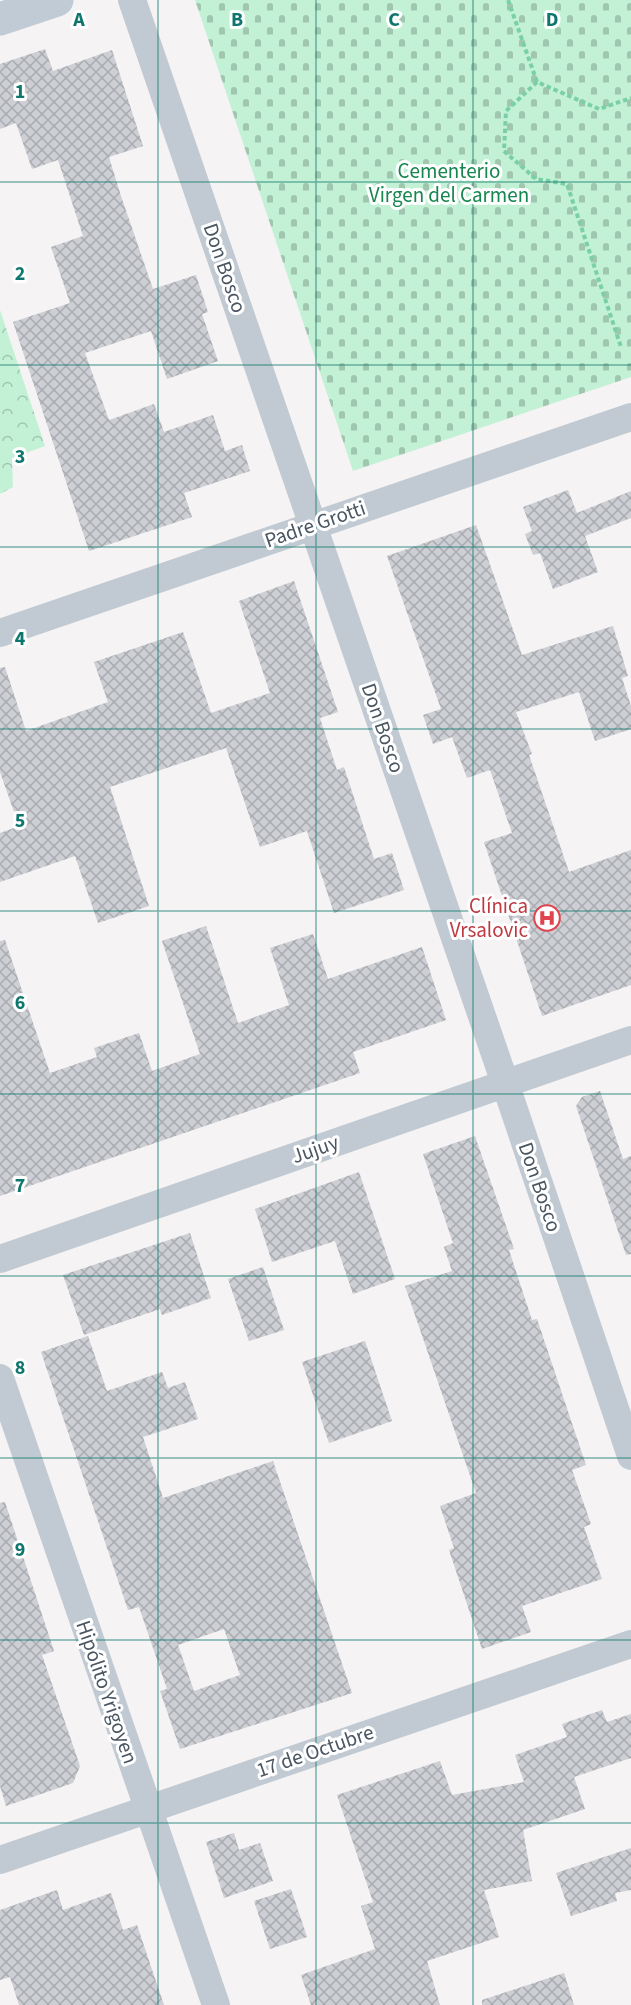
<svg xmlns="http://www.w3.org/2000/svg" width="631" height="2005" viewBox="0 0 631 2005" font-family="'Source Sans 3',sans-serif">
	<style>
		.forest { fill: url(#forest-crowns) }
		.cemetery { fill: url(#cemetery-stones) }
		.building { fill: url(#building-cross-hatch); fill-rule: evenodd }
		.lines { fill: none; stroke-linecap: round; stroke-linejoin: round }
		.path { stroke: #7ad0a6; stroke-width: 4; stroke-dasharray: 4.5 3; stroke-linecap: butt }
		.street { stroke: #c1cad2; stroke-width: 28 }
		.secondary { stroke: #c1cbd6; stroke-width: 33 }
		.grid { fill: none; stroke: #0f766e; stroke-width: 1.5; stroke-opacity: 0.55 }
		.labels { text-anchor: middle; dominant-baseline: central; stroke-width: 6; stroke-linejoin: round; paint-order: stroke }
		.park-label { font-size: 21px; fill: #17864f; stroke: #fff }
		.street-label { font-size: 21px; fill: #4a5661; stroke: #fff }
		.health-label { font-size: 21px; fill: #be3a42; stroke: #fff; text-anchor: end }
		.grid-label { font-size: 20px; text-anchor: middle; font-weight: bold; fill: #0f766e; stroke: #fff; stroke-width: 6; stroke-linejoin: round; paint-order: stroke }
	</style>
	<defs>
		<pattern id="forest-crowns" width="20" height="18" patternUnits="userSpaceOnUse" patternTransform="scale(1.5)"><rect width="20" height="18" fill="#c3f1d5"/><path d="M2 6a3 3 0 1 1 6 0M12 15a3 3 0 1 1 6 0" fill="none" stroke="#a0c6b0"/></pattern>
		<pattern id="cemetery-stones" width="16" height="16" patternUnits="userSpaceOnUse" patternTransform="scale(1.5)"><rect width="16" height="16" fill="#c3f1d5"/><path d="M2 7V4a2 2 0 0 1 4 0v3zM10 15v-3a2 2 0 0 1 4 0v3z" fill="#a0c6b0"/></pattern>
		<pattern id="building-cross-hatch" width="8" height="8" patternUnits="userSpaceOnUse" patternTransform="scale(1.5)"><rect width="8" height="8" fill="#cdcfd5"/><path d="M0 0l8 8M0 8l8-8" fill="none" stroke="#a8abb0"/></pattern>
	</defs>
	<rect width="100%" height="100%" fill="#f5f3f3"/>
	<polygon class="forest" points="0,310 45,446 12,458 13,487 0,494"/>
	<polygon class="cemetery" points="195,0 631,0 631,377 353,471"/>
	<g class="building">
		<polygon points="45,49 53,71 112,50 143,146 109,157 121,196 153,289 196,275 208,312 202,314 218,361 167,379 151,331 85,353 109,420 154,404 164,432 213,415 225,451 242,445 250,471 184,493 192,517 89,551 13,322 70,303 51,247 83,236 58,160 32,169 16,123 0,129 0,64"/>
		<polygon points="568,490 577,513 631,491 631,518 585,536 598,572 553,589 540,553 533,555 525,534 532,531 523,507"/>
		<polygon points="476,525 522,655 613,626 628,676 622,678 631,706 631,729 595,741 579,692 516,712 532,754 529,755 569,872 631,850 631,985 542,1016 484,842 512,833 490,770 467,778 452,737 433,744 423,715 441,709 387,556"/>
		<polygon points="294,581 338,712 320,718 337,770 344,767 374,859 392,853 404,890 334,913 307,831 260,847 226,748 110,787 149,906 98,923 75,856 0,882 0,833 19,826 0,772 0,668 5,667 26,731 108,702 94,662 183,632 211,713 270,693 239,601"/>
		<polygon points="206,926 238,1023 289,1005 270,948 313,934 328,979 422,947 446,1020 353,1052 360,1073 0,1196 0,941 5,940 50,1073 97,1057 94,1048 139,1033 152,1071 200,1054 162,941"/>
		<polygon points="600,1091 623,1159 631,1156 631,1254 626,1255 576,1106 582,1097"/>
		<polygon points="475,1136 514,1249 509,1250 532,1320 537,1319 586,1465 572,1470 591,1524 584,1527 602,1579 522,1606 531,1632 482,1649 449,1550 454,1548 440,1506 476,1493 405,1286 452,1271 444,1247 453,1243 423,1154"/>
		<polygon points="359,1172 395,1279 353,1294 335,1241 272,1262 255,1209"/>
		<polygon points="190,1233 211,1298 162,1315 160,1309 84,1335 63,1275"/>
		<polygon points="263,1267 284,1330 249,1341 228,1279"/>
		<path d="M88 1336 107 1391 162 1372 168 1388 185 1382 198 1419 143 1437 163 1498 273 1461 352 1693 180 1749 160 1691 167 1689 139 1607 128 1610 41 1352ZM224 1629 240 1675 194 1691 178 1645Z"/>
		<polygon points="365,1341 392,1421 329,1443 302,1362"/>
		<polygon points="5,1502 54,1651 42,1655 80,1766 73,1783 6,1806 0,1786 0,1503"/>
		<polygon points="602,1710 607,1722 631,1714 631,1758 574,1777 585,1809 523,1830 532,1881 484,1890 499,1937 427,1961 440,2005 311,2005 301,1975 375,1949 361,1906 373,1902 337,1795 440,1761 452,1795 524,1782 515,1755 567,1737 562,1724"/>
		<polygon points="234,1833 239,1850 260,1843 273,1881 224,1898 206,1842"/>
		<polygon points="631,1848 631,1890 615,1893 617,1901 571,1916 556,1873"/>
		<polygon points="291,1889 307,1937 270,1949 254,1901"/>
		<polygon points="57,1890 63,1910 111,1893 123,1930 137,1925 164,2005 19,2005 10,1977 0,1980 0,1910"/>
		<polygon points="564,1973 574,2005 482,2005 482,2000"/>
	</g>
	<g class="lines">
		<g class="path">
			<polyline points="508,0 537,82 599,109 631,98"/>
			<polyline points="537,82 506,111 504,151 536,179 567,184 621,347"/>
		</g>
		<g class="street">
			<polyline points="132,0 505,1083 631,1456"/>
			<polyline points="0,633 631,417"/>
			<polyline points="0,1259 631,1040"/>
			<polyline points="0,1378 216,2005"/>
			<polyline points="0,1860 631,1644"/>
		</g>
		<polyline class="secondary" points="0,19 57,0"/>
	</g>
	<path class="grid" d="M158 0V2005M316 0V2005M473 0V2005M0 182H631M0 365H631M0 547H631M0 729H631M0 911H631M0 1094H631M0 1276H631M0 1458H631M0 1640H631M0 1823H631"/>
	<defs>
		<g id="hospital-ring" transform="scale(1.35)"><circle r="9.5" fill="#fff" stroke="#e0444e" stroke-width="1.5"/><path d="M-5-5h3v3.5h4V-5h3V5h-3V1.5h-4V5h-3Z" fill="#e0444e"/></g>
	</defs>
	<g fill-rule="evenodd">
		<use href="#hospital-ring" x="547" y="918"/>
	</g>
	<g class="labels">
		<g class="park-label">
			<text x="449" y="171">Cementerio<tspan x="449" dy="24">Virgen del Carmen</tspan></text>
		</g>
		<g class="street-label">
			<text transform="translate(225 268) rotate(71)">Don Bosco</text>
			<text transform="translate(315 524) rotate(-19)">Padre Grotti</text>
			<text transform="translate(383 728) rotate(71)">Don Bosco</text>
			<text transform="translate(315 1149) rotate(-19)">Jujuy</text>
			<text transform="translate(540 1187) rotate(71)">Don Bosco</text>
			<text transform="translate(107 1692) rotate(71)">Hipólito Yrigoyen</text>
			<text transform="translate(315 1751) rotate(-19)">17 de Octubre</text>
		</g>
		<g class="health-label">
			<text x="528" y="906">Clínica<tspan x="528" dy="24">Vrsalovic</tspan></text>
		</g>
	</g>
	<g class="grid-label">
		<text x="79" y="26">A</text>
		<text x="237" y="26">B</text>
		<text x="394" y="26">C</text>
		<text x="552" y="26">D</text>
		<text x="20" y="98">1</text>
		<text x="20" y="280">2</text>
		<text x="20" y="463">3</text>
		<text x="20" y="645">4</text>
		<text x="20" y="827">5</text>
		<text x="20" y="1009">6</text>
		<text x="20" y="1192">7</text>
		<text x="20" y="1374">8</text>
		<text x="20" y="1556">9</text>
	</g>
</svg>
